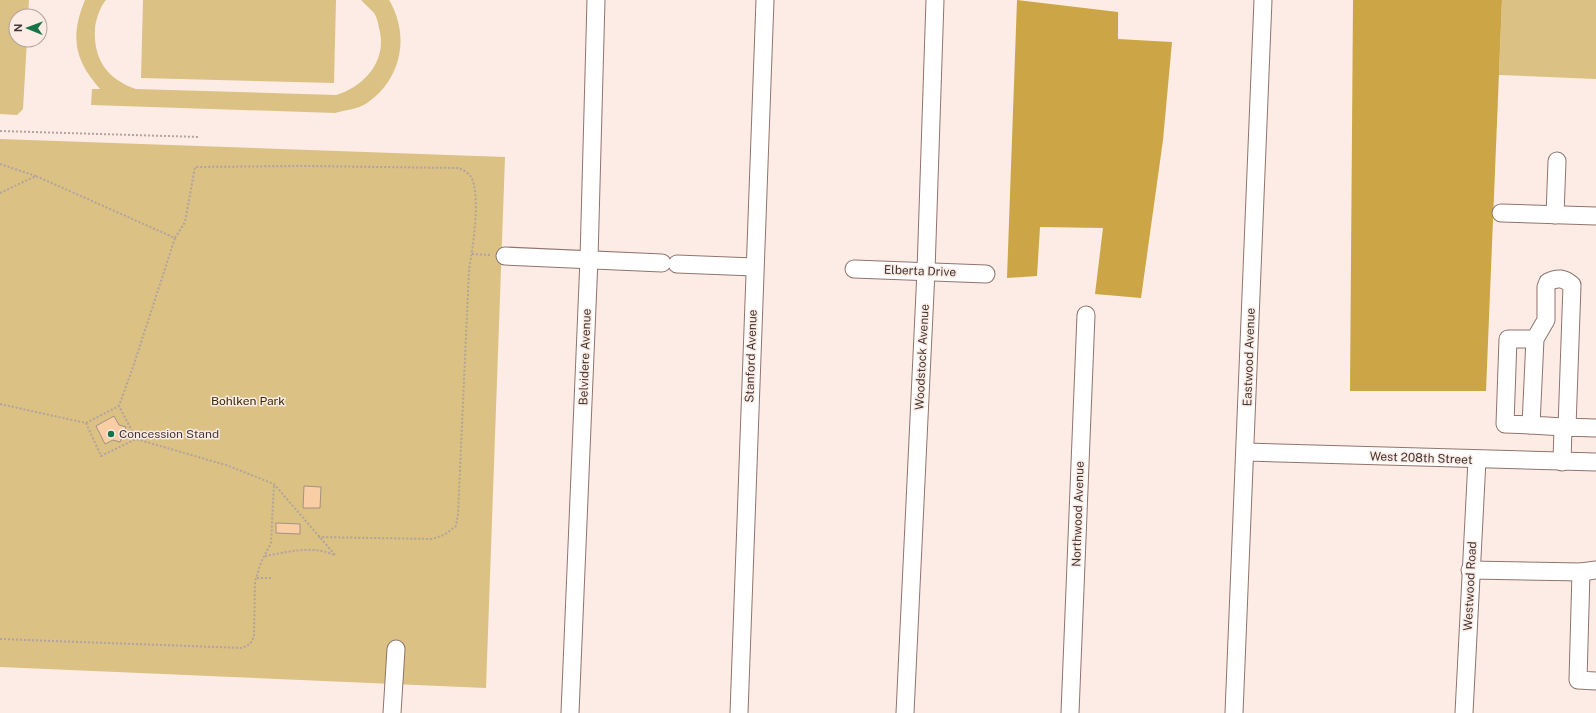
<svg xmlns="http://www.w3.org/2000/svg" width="1596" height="713" viewBox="0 0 1596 713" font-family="'Public Sans',sans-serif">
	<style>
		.green { fill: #dbc184 }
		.forest { fill: #cca646 }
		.building { fill: #facea5; stroke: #a49180 }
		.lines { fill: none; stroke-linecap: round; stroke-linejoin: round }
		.minor-casing { stroke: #8e756c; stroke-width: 19 }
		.path { stroke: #b2a39e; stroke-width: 2; stroke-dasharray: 2 2; stroke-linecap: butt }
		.minor { stroke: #fff; stroke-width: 17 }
		.poi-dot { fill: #177449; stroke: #fdece6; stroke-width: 1.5 }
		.labels { text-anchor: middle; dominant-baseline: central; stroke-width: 3; stroke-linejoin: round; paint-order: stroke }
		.street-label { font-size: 12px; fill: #423733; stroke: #fdece6 }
		.park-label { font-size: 12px; fill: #382900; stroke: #fdece6 }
		.poi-label { font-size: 12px; fill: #423733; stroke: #fdece6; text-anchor: start }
	</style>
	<rect width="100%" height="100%" fill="#fdece6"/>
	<g class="green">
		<polygon points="0,0 29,0 28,16 16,16 16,40 27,40 23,109 17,115 0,114"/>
		<path d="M85 0H106C100 7 96 19 95 28 93 59 107 79 136 89L336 95C365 86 388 60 379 28 378 23 377 17 374 13 370 9 365 4 361 0H389C410 35 402 79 367 103 359 109 345 110 335 113L91 105 92 89H100C74 60 70 36 85 0Z"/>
		<polygon points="143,0 336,0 334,83 141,78"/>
		<polygon points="1502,0 1596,0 1596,79 1499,75"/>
		<polygon points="0,139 505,157 486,688 0,667"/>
	</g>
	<g class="forest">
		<polygon points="1017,0 1118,12 1118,39 1172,42 1163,140 1141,298 1095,294 1103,228 1040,227 1037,276 1007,278"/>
		<polygon points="1353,0 1502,0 1486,391 1350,391"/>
	</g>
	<g class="building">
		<polygon points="114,416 119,425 126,427 120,442 113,440 105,444 96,426"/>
		<polygon points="304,486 321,487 320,508 303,508"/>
		<polygon points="276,523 300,524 300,534 276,533"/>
	</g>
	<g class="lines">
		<g class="minor-casing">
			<g id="minor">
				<polyline points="1501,213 1596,216"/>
				<polyline points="1555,215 1557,161"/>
				<polyline points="505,256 662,263"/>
				<polyline points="677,264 754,267"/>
				<polyline points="854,269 986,274"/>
				<polyline points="1531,425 1505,424 1508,339 1535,339"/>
				<path d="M1563 427 1531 425 1535 339 1546 320V287L1548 282C1558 277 1564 278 1572 285L1567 427"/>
				<polyline points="1245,452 1596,462"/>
				<polyline points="1562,462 1563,427 1596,428"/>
				<polyline points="1470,570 1581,572 1596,570"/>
				<polyline points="1581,572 1578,680 1596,681"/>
				<polyline points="392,713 396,649"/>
				<polyline points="570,713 589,259 596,0"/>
				<polyline points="739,713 765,0"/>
				<polyline points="905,713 926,271 935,0"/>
				<polyline points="1070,713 1086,315"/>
				<polyline points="1234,713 1263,0"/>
				<polyline points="1464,713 1477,460"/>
			</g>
		</g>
		<g class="path">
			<polyline points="0,131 199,137"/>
			<polyline points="0,164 36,176"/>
			<polyline points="0,193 36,176 175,238 133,367 119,406 136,439"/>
			<path d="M175 238 185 222 195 167 303 166 459 168C463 170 469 173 471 177 481 193 473 249 469 269L458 514 456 526 444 535 432 539 318 537"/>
			<polyline points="472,254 491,255"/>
			<polyline points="0,404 86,423 101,456 136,439 226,465 274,484 336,556"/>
			<polyline points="86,423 119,406"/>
			<path d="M265 556C287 552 313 545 334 555"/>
			<polyline points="257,578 273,578"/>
			<polyline points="0,639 242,648 250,644 254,637 255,582 261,562 271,543 274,484"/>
		</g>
		<use href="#minor" class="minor"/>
	</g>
	<circle class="poi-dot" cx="111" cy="434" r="4"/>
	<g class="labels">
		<g class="street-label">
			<text transform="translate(920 271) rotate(2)">Elberta Drive</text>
			<text transform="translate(751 356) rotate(-88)">Stanford Avenue</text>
			<text transform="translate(585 357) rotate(-88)">Belvidere Avenue</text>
			<text transform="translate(922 357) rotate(-87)">Woodstock Avenue</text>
			<text transform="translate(1249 357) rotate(-88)">Eastwood Avenue</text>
			<text transform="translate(1421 458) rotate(2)">West 208th Street</text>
			<text transform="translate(1078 514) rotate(-88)">Northwood Avenue</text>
			<text transform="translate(1470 586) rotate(-87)">Westwood Road</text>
		</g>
		<g class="park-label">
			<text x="248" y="401">Bohlken Park</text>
		</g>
		<g class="poi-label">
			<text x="119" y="434">Concession Stand</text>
		</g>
	</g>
	<g transform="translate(28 28) rotate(271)"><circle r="19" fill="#fdece6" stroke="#b2a49e"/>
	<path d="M0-3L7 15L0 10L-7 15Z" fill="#177449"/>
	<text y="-6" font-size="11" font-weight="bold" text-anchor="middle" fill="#423733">N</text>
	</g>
</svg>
